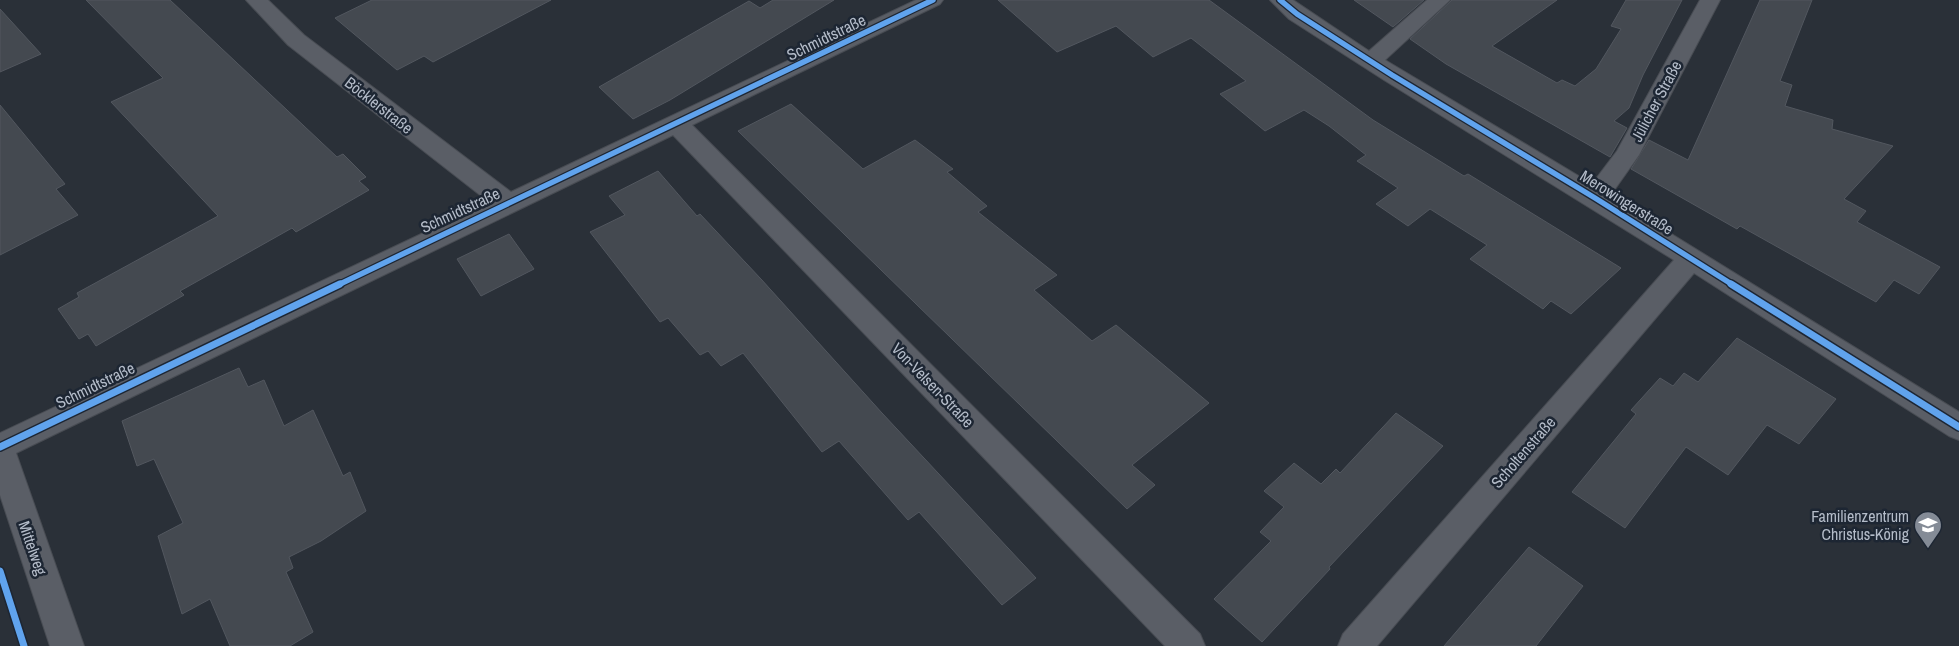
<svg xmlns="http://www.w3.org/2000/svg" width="1959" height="646" viewBox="0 0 1959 646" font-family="'Archivo Narrow',sans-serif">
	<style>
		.building { fill: #444950; stroke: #52575f }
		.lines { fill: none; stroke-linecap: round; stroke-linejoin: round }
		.minor-casing { stroke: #484c53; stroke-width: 2 }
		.minor { fill: #5a5e66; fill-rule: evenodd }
		.cycleway-far1-casing { stroke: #1d2633; stroke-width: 8 }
		.cycleway-casing { stroke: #1d2633; stroke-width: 10 }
		.cycleway-far1 { stroke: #60a3ed; stroke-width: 5.5 }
		.cycleway { stroke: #60a3ed; stroke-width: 7 }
		.labels { text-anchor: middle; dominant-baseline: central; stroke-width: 5; stroke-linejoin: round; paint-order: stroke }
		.street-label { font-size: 16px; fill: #b4bcc9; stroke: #1d2633 }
		.poi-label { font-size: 16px; fill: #b4bcc9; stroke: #1d2633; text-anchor: end }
	</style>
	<rect width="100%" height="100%" fill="#2a3038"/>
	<g class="building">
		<polygon points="86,0 170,0 337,157 343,154 366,177 359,181 369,190 296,232 292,228 180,291 184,295 96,346 88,334 79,339 58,309 79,297 77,293 218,216 111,102 163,78"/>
		<polygon points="372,0 551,0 433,62 424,56 397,70 335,18"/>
		<polygon points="773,0 834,0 670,100 633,119 599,87 749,1 760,8"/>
		<polygon points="998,0 1209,0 1373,120 1464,176 1468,174 1621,268 1571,314 1551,301 1543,309 1470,259 1487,245 1430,209 1408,226 1376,204 1398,188 1357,161 1366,155 1329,126 1304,110 1265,131 1220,94 1246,81 1191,38 1153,57 1116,26 1057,52"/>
		<polygon points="1354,0 1424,0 1393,27"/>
		<polygon points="1452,0 1557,0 1492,46 1557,83 1562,80 1575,86 1596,69 1621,29 1611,26 1626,0 1682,0 1643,75 1629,108 1614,121 1627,128 1610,157 1446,64 1410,39"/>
		<polygon points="1760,0 1812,0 1780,81 1792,85 1785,106 1833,120 1832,129 1893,146 1844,199 1866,211 1857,222 1940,267 1919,294 1894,280 1876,302 1740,226 1737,229 1631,169 1649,140 1688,160"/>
		<polygon points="0,9 41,54 0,72"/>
		<polygon points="791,104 863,169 915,140 953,169 947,172 987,206 978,212 1057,275 1034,290 1092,341 1116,325 1209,403 1132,465 1155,485 1127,509 738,131"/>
		<polygon points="0,105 65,184 56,189 78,215 0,255"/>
		<polygon points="658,171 697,216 700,214 761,279 882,413 1036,578 1002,605 919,512 908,520 839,441 822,452 743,353 721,366 708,351 700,355 668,318 660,322 590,232 625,215 609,196"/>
		<polygon points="509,234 534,269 481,296 457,259"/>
		<polygon points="1737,338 1836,399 1799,444 1767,425 1728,475 1686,447 1625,528 1572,492 1636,414 1631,410 1660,378 1673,386 1684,373 1698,382"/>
		<polygon points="239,368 248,387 264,380 284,426 313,410 343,476 350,472 366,511 321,541 289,557 293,568 286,572 313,632 290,646 230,646 210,599 182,614 158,536 183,523 154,459 137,466 122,421"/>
		<polygon points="1396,413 1443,446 1329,567 1330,569 1262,642 1214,599 1271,541 1260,532 1284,507 1264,491 1294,463 1321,484 1336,469 1340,473"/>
		<polygon points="1529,547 1583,586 1536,646 1444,646"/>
	</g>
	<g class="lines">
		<g class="minor-casing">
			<g id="minor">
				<polygon points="246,0 268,0 304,35 511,192 916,0 943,0 940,4 692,125 1200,634 1205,646 1165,646 673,135 16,453 84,646 50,646 0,495 0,433 489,202 288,45"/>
				<polygon points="1270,0 1293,0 1369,51 1427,0 1450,0 1385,60 1592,184 1617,151 1700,0 1720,0 1639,155 1610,196 1959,412 1959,440 1949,436 1694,273 1377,646 1338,646 1343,634 1674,260 1384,80 1289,19"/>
			</g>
		</g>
		<use href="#minor" class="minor"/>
		<g class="cycleway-far1-casing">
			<g id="cycleway-far1">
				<polyline points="1280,0 1297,14 1392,75 1595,198 1733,285"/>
				<polyline points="338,285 933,0"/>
			</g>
		</g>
		<g class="cycleway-casing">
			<g id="cycleway">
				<polyline points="1731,284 1959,427"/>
				<polyline points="0,447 340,284"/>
				<polyline points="0,571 24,646"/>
			</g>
		</g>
		<use href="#cycleway-far1" class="cycleway-far1"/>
		<use href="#cycleway" class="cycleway"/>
	</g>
	<defs>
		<g id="school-pin" transform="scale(1.4375)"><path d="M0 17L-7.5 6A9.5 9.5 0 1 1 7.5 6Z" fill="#848b96" stroke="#1d2633"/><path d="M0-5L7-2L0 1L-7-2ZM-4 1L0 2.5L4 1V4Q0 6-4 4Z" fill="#fff"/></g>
	</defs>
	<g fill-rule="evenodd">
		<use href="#school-pin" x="1928" y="525"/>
	</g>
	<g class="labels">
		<g class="street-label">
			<text transform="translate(826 37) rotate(-26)">Schmidtstraße</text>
			<text transform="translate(1656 101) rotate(-62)">Jülicher Straße</text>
			<text transform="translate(379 105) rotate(38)">Böcklerstraße</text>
			<text transform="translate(1627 202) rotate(32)">Merowingerstraße</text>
			<text transform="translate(460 210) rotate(-25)">Schmidtstraße</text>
			<text transform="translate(95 385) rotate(-26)">Schmidtstraße</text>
			<text transform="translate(933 385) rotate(46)">Von-Velsen-Straße</text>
			<text transform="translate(1523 452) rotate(-49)">Scholtenstraße</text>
			<text transform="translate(33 548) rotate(71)">Mittelweg</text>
		</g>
		<g class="poi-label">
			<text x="1909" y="516">Familienzentrum<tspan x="1909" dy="18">Christus-König</tspan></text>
		</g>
	</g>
</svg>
